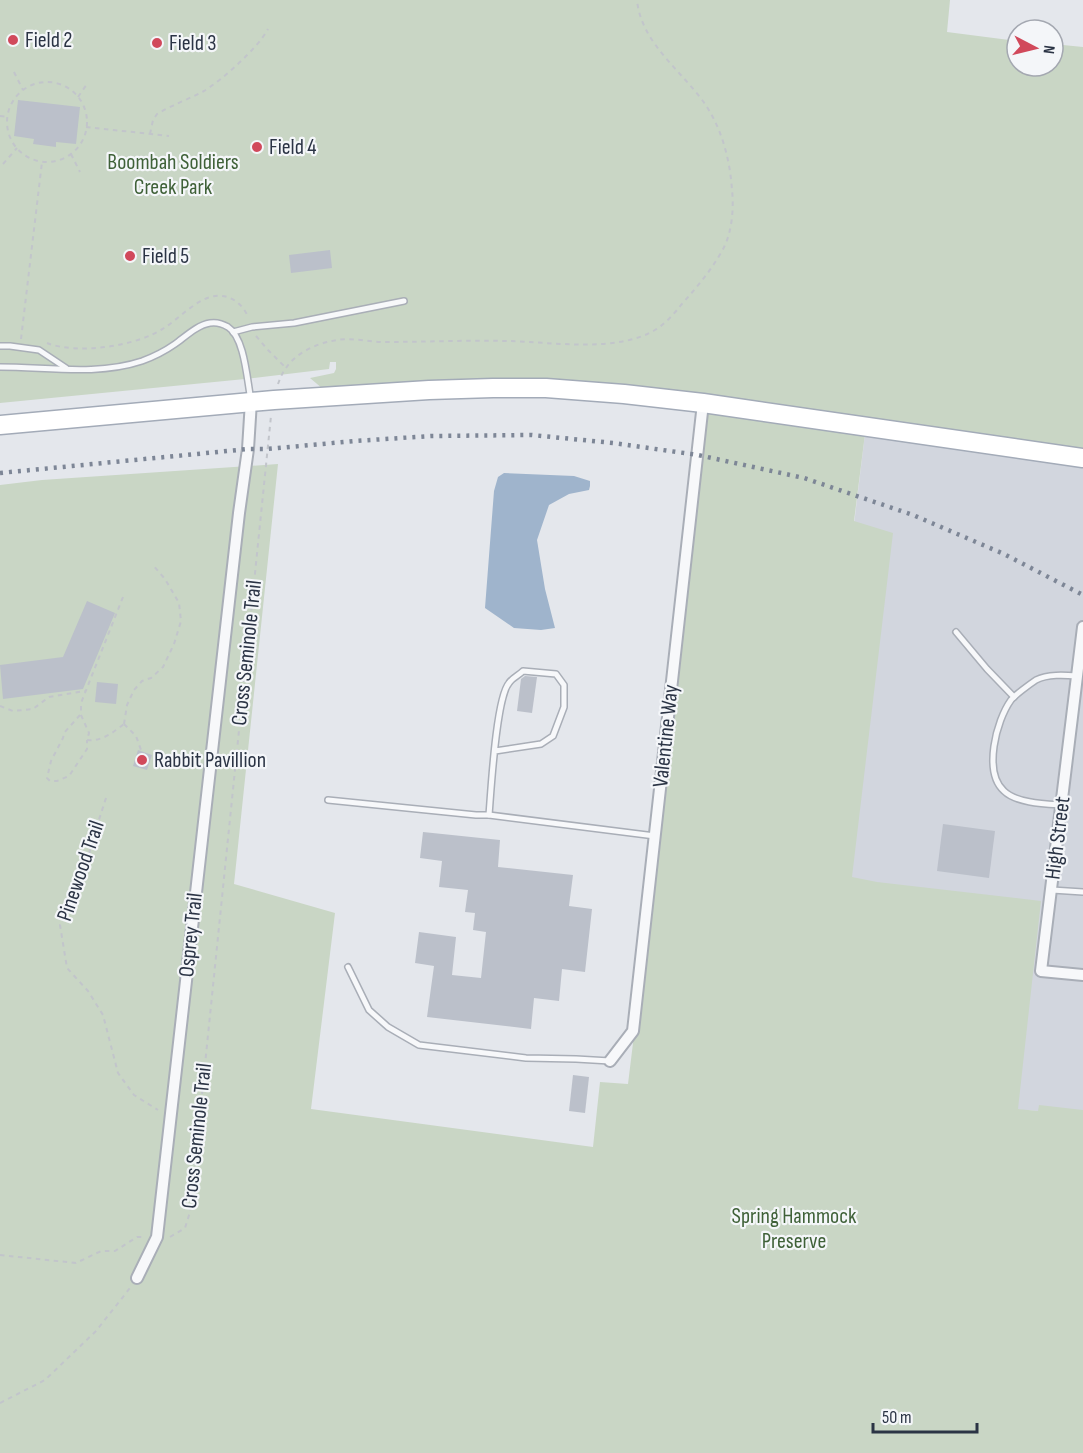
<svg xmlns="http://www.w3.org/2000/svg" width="1083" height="1453" viewBox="0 0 1083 1453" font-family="'Sofia Sans Condensed',sans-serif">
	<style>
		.built { fill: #d2d6de }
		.green { fill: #c9d6c5 }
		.water { fill: #9fb4cc }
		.building { fill: #bbc0ca }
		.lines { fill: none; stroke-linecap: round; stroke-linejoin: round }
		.lane-casing { stroke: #a9aeb7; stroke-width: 8 }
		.street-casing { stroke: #a9aeb7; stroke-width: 14 }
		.primary-casing { stroke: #a3abb8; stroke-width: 21 }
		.path { stroke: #c2c5cb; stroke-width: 2; stroke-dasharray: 4.5 4.5; stroke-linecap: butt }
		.lane { stroke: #f7f8fa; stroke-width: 5 }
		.street { stroke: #f7f8fa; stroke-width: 10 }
		.primary { stroke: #fff; stroke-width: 18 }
		.rail { stroke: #7d8696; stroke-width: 4.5; stroke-dasharray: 3 6; stroke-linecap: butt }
		.poi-dot { fill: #d1495b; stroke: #f4f6f9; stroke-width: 2 }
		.labels { text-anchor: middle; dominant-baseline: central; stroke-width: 4.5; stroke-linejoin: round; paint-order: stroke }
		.poi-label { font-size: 22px; fill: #2b3445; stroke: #f4f6f9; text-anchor: start }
		.park-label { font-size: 22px; fill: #3f6138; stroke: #f4f6f9 }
		.street-label { font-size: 22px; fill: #2b3445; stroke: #f4f6f9 }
	</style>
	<rect width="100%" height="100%" fill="#e4e7ec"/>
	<polygon class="built" points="865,434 1083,464 1083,1114 1009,1109 812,871"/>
	<g class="green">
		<polygon points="0,0 950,0 947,32 1017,41 1017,66 1053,66 1053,44 1083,47 1083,449 704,396 323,389 310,378 334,373 336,369 336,362 330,362 329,369 245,379 0,403"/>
		<polygon points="703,410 865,434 854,521 893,533 852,877 877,882 1041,901 1018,1109 1038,1111 1039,1105 1083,1110 1083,1453 0,1453 0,485 42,480 278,464 234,884 335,913 311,1109 593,1147 600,1082 628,1084 660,823"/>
	</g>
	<polygon class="water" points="504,473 574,476 590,481 590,486 589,490 569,494 549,505 537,540 545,589 555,628 541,630 514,628 485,608 494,491 498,477"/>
	<g class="building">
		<polygon points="18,100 80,107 76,144 56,142 56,147 33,144 34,139 14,136"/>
		<polygon points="330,250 332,268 291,273 289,255"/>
		<polygon points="87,601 115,613 83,689 3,699 0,665 63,657"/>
		<polygon points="525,676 537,677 532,713 517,711 521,679"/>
		<polygon points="97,682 118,684 116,704 95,702"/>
		<polygon points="138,750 152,755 147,770 133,766"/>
		<polygon points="943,824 995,831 989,878 937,871"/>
		<polygon points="423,832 500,840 498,867 573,875 569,906 592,909 585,972 562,969 559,1001 534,998 531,1029 427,1017 434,966 415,963 419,932 456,937 452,975 481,978 486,932 473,930 475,913 465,912 468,890 439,887 442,861 420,858"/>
		<polygon points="573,1075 589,1077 585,1113 569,1111"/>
	</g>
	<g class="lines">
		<g class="lane-casing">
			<g id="lane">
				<polyline points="233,332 252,327 294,323 404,301"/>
				<polyline points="0,346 10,346 39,350 66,368"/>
				<path d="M0 367C47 367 97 376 142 361 153 357 165 351 175 344 185 337 197 325 210 323 216 322 223 324 228 327 245 338 247 381 251 400"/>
				<polyline points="956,632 987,669 1014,697"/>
				<polyline points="328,800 476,815 489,815 655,836"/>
				<path d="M1061 805C1045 804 1016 803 1004 791 983 772 996 721 1011 700 1015 695 1030 684 1036 680 1048 674 1064 675 1077 676"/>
				<path d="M489 815C491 791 496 698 509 683 512 678 519 675 523 671L556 674 564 685V707L553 736 541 744 495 751"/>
				<polyline points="1052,890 1083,892"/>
				<polyline points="348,967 369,1010 388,1027 419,1045 526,1058 576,1059 610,1061"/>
			</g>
		</g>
		<g class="street-casing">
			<g id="street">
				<polyline points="1083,627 1041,971 1083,975"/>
				<polyline points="610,1061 633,1031 703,403"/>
				<polyline points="137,1278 157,1237 239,513 248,449 251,401"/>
			</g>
		</g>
		<g class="primary-casing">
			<polyline id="primary" points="0,425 274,400 429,390 493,388 546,388 624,394 703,403 1083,458"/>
		</g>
		<g class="path">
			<polyline points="14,72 23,90"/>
			<circle cx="47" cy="122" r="40"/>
			<polyline points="78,97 87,84"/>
			<polyline points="0,116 8,117"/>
			<polyline points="86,127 169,136"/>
			<path d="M150 134 153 120 157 114C172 105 189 99 204 91 222 80 258 48 268 29"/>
			<polyline points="71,154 80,172"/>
			<polyline points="3,164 17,148"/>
			<polyline points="256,336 268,350 285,367"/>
			<polyline points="21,339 42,162"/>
			<path d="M47 343C77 355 138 346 164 328 180 318 196 299 215 296 230 294 243 304 248 317"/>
			<path d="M278 384C280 379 282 373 286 368 295 354 315 344 332 341 348 337 365 341 381 342 423 342 466 340 508 341 551 342 617 353 655 330 665 324 674 314 681 305 697 287 710 272 722 251 732 234 734 209 732 190 730 160 722 129 705 104 682 71 641 43 637 0"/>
			<path d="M123 597 81 703V715L89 733 87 740C101 742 114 732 124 724"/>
			<polyline points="0,706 13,711 33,709 49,697 85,691"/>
			<polyline points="80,715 64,733 63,738 51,761 47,778 50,781 57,781 69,776 87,749 87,740"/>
			<polyline points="124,724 127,705 134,690 142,681 151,678 163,667 174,644 181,621 179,603 165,579 152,564"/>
			<polyline points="124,724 136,736 141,750"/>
			<polyline points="106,798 95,832 80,886 60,925 67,968 88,991 103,1015 118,1073 134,1095 158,1110"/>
			<polyline points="170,1237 185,1228 190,1212 271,416"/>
			<polyline points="0,1255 76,1263 101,1251 115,1251 137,1237 143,1237"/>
			<polyline points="0,1403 45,1380 96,1331 130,1288"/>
		</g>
		<use href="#lane" class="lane"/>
		<use href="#street" class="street"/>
		<use href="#primary" class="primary"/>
		<polyline class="rail" points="0,473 248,449 267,449 355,441 431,436 532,435 613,443 698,455 804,478 913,515 1004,554 1083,595"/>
	</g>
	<g class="poi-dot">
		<circle cx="13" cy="40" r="6"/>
		<circle cx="157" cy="43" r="6"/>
		<circle cx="257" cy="147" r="6"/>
		<circle cx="130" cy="256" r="6"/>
		<circle cx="142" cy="760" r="6"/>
	</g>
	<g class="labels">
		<g class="poi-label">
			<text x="25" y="40">Field 2</text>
			<text x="169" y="43">Field 3</text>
			<text x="269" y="147">Field 4</text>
			<text x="142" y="256">Field 5</text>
			<text x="154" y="760">Rabbit Pavillion</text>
		</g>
		<g class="park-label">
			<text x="173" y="162">Boombah Soldiers<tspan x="173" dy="25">Creek Park</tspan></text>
			<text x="794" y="1216">Spring Hammock<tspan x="794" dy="25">Preserve</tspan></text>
		</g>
		<g class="street-label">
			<text transform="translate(247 653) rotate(-84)">Cross Seminole Trail</text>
			<text transform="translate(666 736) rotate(-84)">Valentine Way</text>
			<text transform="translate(1058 838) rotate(-83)">High Street</text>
			<text transform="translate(81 871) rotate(-71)">Pinewood Trail</text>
			<text transform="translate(191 935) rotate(-84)">Osprey Trail</text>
			<text transform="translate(197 1136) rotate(-84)">Cross Seminole Trail</text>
		</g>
	</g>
	<g transform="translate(1035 48) rotate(97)"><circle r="28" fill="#f4f6f9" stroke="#a4a8b1" stroke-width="1.5"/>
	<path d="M0-4.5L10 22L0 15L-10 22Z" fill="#d1495b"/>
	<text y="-9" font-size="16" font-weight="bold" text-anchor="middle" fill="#2b3445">N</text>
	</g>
	<path d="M873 1423v9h104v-9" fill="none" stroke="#2b3445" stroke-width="3"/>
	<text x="882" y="1423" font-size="18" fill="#2b3445" stroke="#f4f6f9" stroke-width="4.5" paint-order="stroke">50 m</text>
</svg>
